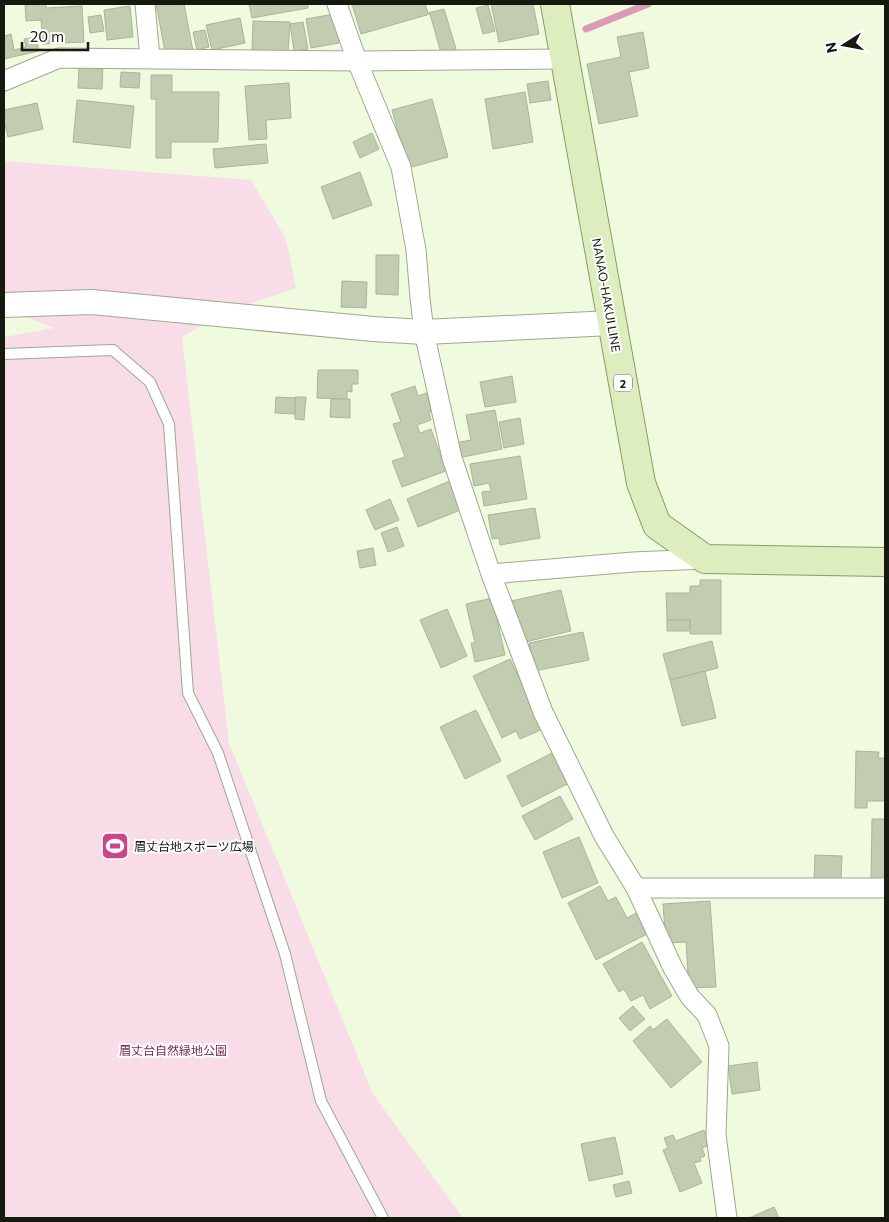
<svg xmlns="http://www.w3.org/2000/svg" width="889" height="1222" viewBox="0 0 889 1222" font-family="Commissioner,'Noto Sans JP',sans-serif">
	<style>
		.green { fill: #f8dde8 }
		.lines { fill: none; stroke-linecap: round; stroke-linejoin: round }
		.stream { stroke: #db9ab6; stroke-width: 7 }
		.building { fill: #c2ccb0; stroke: #abb499 }
		.service-casing { stroke: #9fa88d; stroke-width: 12 }
		.minor-casing { stroke: #9fa88d; stroke-width: 21 }
		.tertiary-casing { stroke: #9fa88d; stroke-width: 26 }
		.primary-casing { stroke: #8a9b64; stroke-width: 30 }
		.service { stroke: #fff; stroke-width: 10 }
		.minor { stroke: #fff; stroke-width: 19 }
		.tertiary { stroke: #fff; stroke-width: 24 }
		.primary { stroke: #deedbd; stroke-width: 28 }
		.labels { text-anchor: middle; dominant-baseline: central; stroke-width: 4; stroke-linejoin: round; paint-order: stroke }
		.shield { fill: #fff; stroke: #5c5e58; stroke-width: 1 }
		.shield-label { font-size: 11px; font-weight: bold; fill: #161910 }
		.street-label { font-size: 12px; fill: #161910; stroke: #fff }
		.poi-label { font-size: 12px; fill: #161910; stroke: #fff; text-anchor: start }
		.park-label { font-size: 12px; fill: #772b52; stroke: #fff }
	</style>
	<rect width="100%" height="100%" fill="#f0fade"/>
	<polygon class="green" points="4,161 251,180 286,239 296,288 224,313 182,337 229,743 373,1094 463,1218 4,1218 4,337 54,328 4,308"/>
	<g class="lines">
		<polyline class="stream" points="586,29 648,4"/>
	</g>
	<g class="building">
		<polygon points="25,4 46,4 46,8 82,6 84,42 43,44 41,20 26,21"/>
		<polygon points="156,4 184,4 193,51 166,57"/>
		<polygon points="249,4 308,4 308,8 252,18"/>
		<polygon points="352,4 425,4 428,13 444,9 456,49 441,53 430,14 361,34"/>
		<polygon points="491,4 533,4 539,34 499,42"/>
		<polygon points="488,5 495,31 483,34 476,8"/>
		<polygon points="130,6 133,37 107,40 104,10"/>
		<polygon points="334,14 339,43 311,48 306,19"/>
		<polygon points="101,15 104,31 90,33 88,17"/>
		<polygon points="240,18 245,43 212,50 206,25"/>
		<polygon points="253,21 290,22 288,52 252,50"/>
		<polygon points="303,22 308,49 294,51 290,24"/>
		<polygon points="205,30 209,47 197,50 193,32"/>
		<polygon points="643,32 649,68 629,72 638,116 599,124 587,64 621,57 617,37"/>
		<polygon points="11,34 14,50 26,47 24,39 36,37 39,51 4,59 4,36"/>
		<polygon points="79,64 103,65 102,89 78,88"/>
		<polygon points="121,72 140,73 139,88 120,87"/>
		<polygon points="151,75 172,75 172,92 219,92 218,142 171,142 171,158 156,158 156,99 151,99"/>
		<polygon points="548,81 551,100 530,103 527,84"/>
		<polygon points="289,83 291,118 266,120 267,139 249,140 245,86"/>
		<polygon points="525,92 533,142 493,149 485,99"/>
		<polygon points="432,99 448,157 408,168 392,110"/>
		<polygon points="77,100 134,106 130,148 73,142"/>
		<polygon points="37,103 43,129 8,137 4,121 4,110"/>
		<polygon points="372,133 379,149 360,158 353,142"/>
		<polygon points="266,144 268,163 215,168 213,149"/>
		<polygon points="360,172 372,205 333,219 321,187"/>
		<polygon points="376,255 399,255 398,295 376,294"/>
		<polygon points="342,281 367,282 366,308 341,307"/>
		<polygon points="318,370 358,370 358,384 352,384 352,392 347,391 347,399 317,398"/>
		<polygon points="512,376 516,402 485,407 480,382"/>
		<polygon points="415,386 418,396 426,393 432,411 429,412 431,420 417,425 420,433 431,429 446,471 402,487 392,461 405,457 393,424 401,422 391,394"/>
		<polygon points="276,397 296,398 295,414 275,413"/>
		<polygon points="295,397 306,397 304,420 295,419"/>
		<polygon points="331,399 350,399 350,418 330,417"/>
		<polygon points="495,410 502,449 458,458 455,443 471,440 466,415"/>
		<polygon points="520,418 524,444 504,448 499,422"/>
		<polygon points="520,456 527,499 484,506 482,492 491,491 489,483 474,486 470,464"/>
		<polygon points="452,480 463,509 418,527 407,499"/>
		<polygon points="390,499 399,520 375,530 366,510"/>
		<polygon points="535,508 540,538 500,545 499,538 492,539 488,515"/>
		<polygon points="397,527 404,546 388,552 381,533"/>
		<polygon points="373,548 376,565 360,568 357,551"/>
		<polygon points="700,580 721,580 721,634 690,634 690,620 667,620 666,593 690,593 690,586 700,586"/>
		<polygon points="561,590 571,631 521,643 511,601"/>
		<polygon points="492,598 505,655 475,662 471,643 475,643 466,604"/>
		<polygon points="447,609 467,656 441,668 420,620"/>
		<polygon points="667,620 690,620 689,631 667,631"/>
		<polygon points="583,632 589,660 535,671 529,643"/>
		<polygon points="712,641 718,668 670,680 663,654"/>
		<polygon points="510,659 543,729 520,739 516,731 502,738 473,676"/>
		<polygon points="705,671 716,718 682,726 670,680"/>
		<polygon points="476,710 501,761 465,779 440,727"/>
		<polygon points="856,751 879,752 878,758 885,758 885,801 867,801 867,808 855,808"/>
		<polygon points="554,752 569,783 522,807 507,776"/>
		<polygon points="560,796 573,819 535,840 522,816"/>
		<polygon points="872,819 885,819 885,881 871,880"/>
		<polygon points="579,837 598,883 562,898 543,852"/>
		<polygon points="815,855 842,856 841,880 814,879"/>
		<polygon points="600,886 608,901 616,897 627,918 640,911 651,932 596,960 568,903"/>
		<polygon points="710,901 716,987 689,988 686,942 666,943 663,904"/>
		<polygon points="642,942 672,996 650,1009 643,995 631,1001 624,989 619,992 603,964"/>
		<polygon points="633,1006 645,1019 630,1031 619,1018"/>
		<polygon points="667,1019 702,1062 671,1088 633,1041 650,1026 653,1030"/>
		<polygon points="757,1062 760,1090 732,1094 728,1066"/>
		<polygon points="704,1130 710,1145 702,1148 705,1156 700,1158 701,1161 694,1163 702,1183 680,1192 663,1150 668,1148 664,1138 673,1135 676,1141"/>
		<polygon points="615,1137 623,1174 589,1181 581,1144"/>
		<polygon points="629,1181 632,1193 616,1197 613,1185"/>
		<polygon points="774,1207 779,1218 749,1218"/>
	</g>
	<g class="lines">
		<g class="service-casing">
			<polyline id="service" points="4,354 113,350 150,382 169,424 188,693 218,753 285,954 321,1101 383,1218"/>
		</g>
		<g class="minor-casing">
			<g id="minor">
				<polyline points="145,4 150,58"/>
				<polyline points="337,4 357,61 401,167 416,250 420,298 424,332 452,458 491,574 543,712 604,836 636,888 673,968 690,997 707,1015 719,1046 716,1135 727,1218"/>
				<polyline points="4,81 59,58 357,61 565,59"/>
				<polyline points="491,574 633,562 705,559"/>
				<polyline points="636,888 885,888"/>
			</g>
		</g>
		<g class="tertiary-casing">
			<polyline id="tertiary" points="4,305 92,302 373,329 424,332 612,323"/>
		</g>
		<g class="primary-casing">
			<polyline id="primary" points="555,4 641,483 657,525 705,559 885,562"/>
		</g>
		<use href="#service" class="service"/>
		<use href="#minor" class="minor"/>
		<use href="#tertiary" class="tertiary"/>
		<use href="#primary" class="primary"/>
	</g>
	<defs>
		<g id="stadium-square" transform="scale(1.4375)"><rect x="-9" y="-9" width="18" height="18" rx="4" fill="#ca468b" stroke="#fff"/><path d="M0-5a6.5 5 0 1 0 0 10a6.5 5 0 1 0 0-10ZM-3.5-1.8h7v3.6h-7Z" fill="#fff"/></g>
	</defs>
	<g fill-rule="evenodd">
		<use href="#stadium-square" x="115" y="846"/>
	</g>
	<g class="labels">
		<rect class="shield" x="614" y="374.5" width="18" height="17" rx="4"/>
		<g class="shield-label">
			<text x="623" y="383">2</text>
		</g>
		<g class="street-label">
			<text transform="translate(607 295) rotate(80)">NANAO-HAKUI LINE</text>
		</g>
		<g class="poi-label">
			<text x="134" y="846">眉丈台地スポーツ広場</text>
		</g>
		<g class="park-label">
			<text x="173" y="1050">眉丈台自然緑地公園</text>
		</g>
	</g>
	<rect width="889" height="1222" fill="none" stroke="#161910" stroke-width="10"/>
	<g transform="translate(844 45) rotate(259)" stroke="#ffffff" stroke-width="4" paint-order="stroke">
	<path d="M0-4L9 19L0 12L-9 19Z" fill="#161910"/>
	<text y="-8" font-size="14" font-weight="bold" text-anchor="middle" fill="#161910">N</text>
	</g>
	<path d="M22 42v8h66v-8" fill="none" stroke="#161910" stroke-width="2.5"/>
	<text x="30" y="42" font-size="15" fill="#161910" stroke="#ffffff" stroke-width="4" paint-order="stroke">20 m</text>
</svg>
